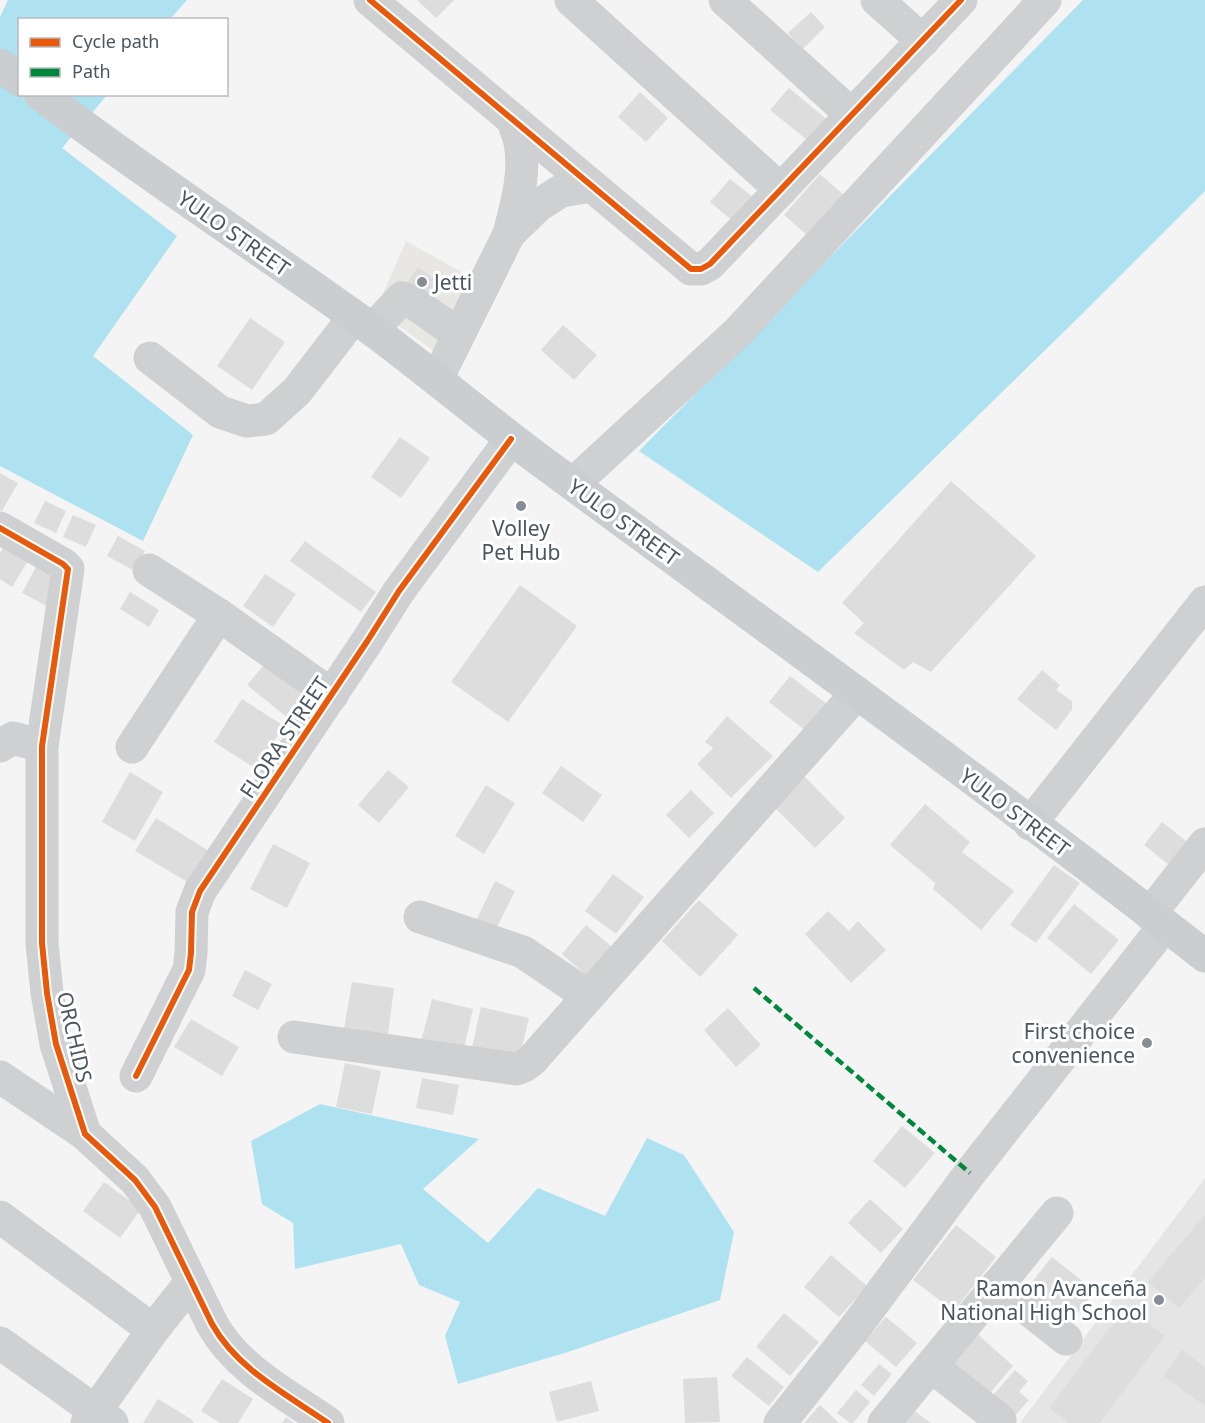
<svg xmlns="http://www.w3.org/2000/svg" width="1205" height="1423" viewBox="0 0 1205 1423" font-family="'Noto Sans',sans-serif">
	<style>
		.commercial { fill: #e8e7e3 }
		.education { fill: #e6e5e6 }
		.water { fill: #aee2f0 }
		.building { fill: #ddddde }
		.lines { fill: none; stroke-linecap: round; stroke-linejoin: round }
		.minor { stroke: #ced0d2; stroke-width: 33 }
		.major { stroke: #caced1; stroke-width: 33 }
		.quiet { stroke: #00873e; stroke-width: 4.5; stroke-dasharray: 9 4.5; stroke-linecap: butt }
		.cycleway-casing { stroke: #fff; stroke-width: 10 }
		.cycleway { stroke: #e8590c; stroke-width: 6 }
		.poi-dot { fill: #868d94; stroke: #fff; stroke-width: 2 }
		.labels { text-anchor: middle; dominant-baseline: central; stroke-width: 6; stroke-linejoin: round; paint-order: stroke }
		.street-label { font-size: 21px; fill: #4a5661; stroke: #fff }
		.poi-label { font-size: 21px; fill: #4a5661; stroke: #fff; text-anchor: end }
	</style>
	<rect width="100%" height="100%" fill="#f4f4f4"/>
	<polygon class="commercial" points="406,241 474,279 439,355 376,309"/>
	<polygon class="education" points="1205,1178 1205,1423 1020,1423"/>
	<g class="water">
		<polygon points="8,0 187,0 170,19 20,20 20,94 107,95 62,148 177,236 93,356 193,435 143,541 0,466 0,17"/>
		<polygon points="1083,0 1205,0 1205,191 1078,318 818,572 639,451"/>
		<polygon points="320,1104 479,1139 423,1189 488,1243 538,1188 605,1216 647,1138 684,1155 734,1232 720,1300 565,1353 458,1384 445,1336 460,1302 419,1285 401,1244 295,1269 293,1223 262,1204 251,1141"/>
	</g>
	<g class="building">
		<polygon points="417,0 454,0 436,18"/>
		<polygon points="811,12 825,27 803,49 788,33"/>
		<polygon points="789,88 830,122 812,144 770,110"/>
		<polygon points="640,92 668,118 646,142 618,117"/>
		<polygon points="820,174 846,197 810,238 784,215"/>
		<polygon points="730,179 754,198 734,222 710,202"/>
		<polygon points="418,267 438,281 426,297 407,283"/>
		<polygon points="250,318 285,342 252,390 217,366"/>
		<polygon points="563,325 597,355 574,380 541,350"/>
		<polygon points="400,437 430,458 401,498 371,477"/>
		<polygon points="0,473 18,483 2,511 0,510"/>
		<polygon points="951,481 1036,556 931,672 913,662 904,670 854,633 864,623 842,603"/>
		<polygon points="45,501 66,511 56,533 34,523"/>
		<polygon points="73,515 96,525 86,547 63,537"/>
		<polygon points="118,536 145,551 135,571 107,556"/>
		<polygon points="305,541 376,592 361,612 290,561"/>
		<polygon points="4,546 28,561 12,587 0,579 0,553"/>
		<polygon points="36,567 65,583 52,609 22,593"/>
		<polygon points="265,574 296,594 273,627 243,606"/>
		<polygon points="520,585 577,626 508,722 451,682"/>
		<polygon points="130,592 159,610 149,627 120,609"/>
		<polygon points="265,664 305,697 288,718 247,685"/>
		<polygon points="1042,670 1060,685 1056,690 1072,701 1072,710 1056,730 1017,699"/>
		<polygon points="790,676 832,708 811,735 769,702"/>
		<polygon points="242,699 284,726 256,769 214,742"/>
		<polygon points="727,716 773,756 731,798 697,764 713,748 705,742"/>
		<polygon points="561,766 602,795 583,822 542,793"/>
		<polygon points="388,770 409,787 379,823 358,805"/>
		<polygon points="130,772 163,792 135,841 102,822"/>
		<polygon points="804,776 845,818 815,848 774,807"/>
		<polygon points="486,785 515,803 484,854 455,836"/>
		<polygon points="691,790 714,813 689,838 666,815"/>
		<polygon points="925,804 970,842 962,852 1014,891 981,930 933,889 935,883 890,845"/>
		<polygon points="156,818 214,854 194,886 135,851"/>
		<polygon points="1162,822 1191,845 1173,868 1144,845"/>
		<polygon points="273,844 310,863 287,908 250,889"/>
		<polygon points="1054,865 1080,883 1036,943 1010,925"/>
		<polygon points="613,874 644,897 616,934 585,911"/>
		<polygon points="495,881 515,891 495,931 476,921"/>
		<polygon points="699,900 738,935 700,977 662,941"/>
		<polygon points="1074,904 1119,940 1091,974 1047,938"/>
		<polygon points="828,911 849,931 858,921 886,950 851,983 805,934"/>
		<polygon points="586,925 612,947 587,976 562,954"/>
		<polygon points="245,970 272,984 258,1010 232,996"/>
		<polygon points="352,982 394,988 388,1035 344,1029"/>
		<polygon points="432,999 473,1009 462,1056 420,1045"/>
		<polygon points="481,1007 529,1018 519,1059 472,1048"/>
		<polygon points="728,1008 761,1045 736,1067 704,1030"/>
		<polygon points="191,1019 239,1047 222,1076 174,1047"/>
		<polygon points="345,1063 381,1071 372,1114 336,1107"/>
		<polygon points="422,1078 459,1085 453,1115 416,1108"/>
		<polygon points="902,1126 935,1153 905,1188 873,1161"/>
		<polygon points="104,1182 141,1209 120,1238 83,1211"/>
		<polygon points="870,1199 903,1229 881,1253 848,1223"/>
		<polygon points="1205,1215 1205,1278 1179,1308 1148,1282"/>
		<polygon points="956,1225 996,1257 954,1311 913,1280"/>
		<polygon points="831,1255 867,1286 839,1317 804,1287"/>
		<polygon points="1052,1257 1095,1291 1063,1332 1019,1298"/>
		<polygon points="1126,1307 1165,1336 1099,1423 1069,1423 1049,1408"/>
		<polygon points="784,1313 819,1342 790,1376 756,1347"/>
		<polygon points="886,1317 917,1343 896,1367 865,1341"/>
		<polygon points="975,1332 1013,1366 983,1401 944,1367"/>
		<polygon points="1182,1350 1205,1367 1205,1406 1163,1376"/>
		<polygon points="747,1357 784,1387 769,1406 731,1376"/>
		<polygon points="879,1364 892,1374 874,1396 861,1385"/>
		<polygon points="1015,1370 1028,1381 1019,1392 1029,1400 1011,1420 988,1401"/>
		<polygon points="717,1377 720,1422 685,1423 683,1379"/>
		<polygon points="222,1379 253,1399 238,1423 220,1423 201,1411"/>
		<polygon points="591,1381 599,1411 557,1422 549,1392"/>
		<polygon points="856,1390 870,1402 853,1423 850,1423 837,1413"/>
		<polygon points="158,1399 191,1419 194,1423 143,1423"/>
		<polygon points="820,1405 839,1423 804,1423"/>
		<polygon points="909,1407 931,1423 896,1423"/>
		<polygon points="286,1417 294,1423 282,1423"/>
	</g>
	<g class="lines">
		<g class="minor">
			<polyline points="370,0 691,269 701,269 710,264 961,0"/>
			<polyline points="571,0 781,190"/>
			<polyline points="725,0 852,115"/>
			<polyline points="877,0 923,41"/>
			<path d="M513 120C515 128 519 136 520 143 526 173 516 206 509 234L539 205 561 191 592 186"/>
			<polyline points="372,330 402,298 411,301 458,334"/>
			<polyline points="150,358 220,412 247,421 266,419 297,391 354,317"/>
			<polyline points="437,379 509,234"/>
			<polyline points="573,484 738,332 1045,0"/>
			<path d="M0 528 63 564 68 569 42 746V943L47 993 56 1044 85 1134 135 1180 155 1207 212 1324C237 1369 286 1394 328 1423"/>
			<polyline points="149,570 219,615 332,695"/>
			<polyline points="0,746 13,738 42,746"/>
			<polyline points="132,747 219,615"/>
			<polyline points="1030,824 1205,602"/>
			<polyline points="1150,914 1205,844"/>
			<polyline points="420,917 523,952 588,996"/>
			<polyline points="294,1037 516,1069 524,1066 532,1060 857,693"/>
			<polyline points="136,1076 189,970 191,953 192,912 200,891 368,640 399,591 511,439"/>
			<polyline points="0,1077 85,1134"/>
			<polyline points="0,1217 153,1330"/>
			<polyline points="997,1285 1066,1339"/>
			<polyline points="0,1343 112,1423"/>
			<polyline points="931,1366 1000,1420"/>
			<polyline points="87,1423 153,1330 191,1282"/>
			<polyline points="780,1423 855,1328 970,1173 1165,925"/>
			<polyline points="884,1423 1057,1213"/>
		</g>
		<g class="major">
			<polyline points="0,65 20,80"/>
			<path d="M40 94C143 172 250 242 355 317 420 364 481 417 545 464 766 627 989 787 1205 956"/>
		</g>
		<polyline class="quiet" points="754,988 970,1173"/>
		<g class="cycleway-casing">
			<g id="cycleway">
				<polyline points="370,0 691,269 701,269 710,264 961,0"/>
				<path d="M0 528 63 564 68 569 42 746V943L47 993 56 1044 85 1134 135 1180 155 1207 212 1324C237 1369 286 1394 328 1423"/>
				<polyline points="136,1076 189,970 191,953 192,912 200,891 368,640 399,591 511,439"/>
			</g>
		</g>
		<use href="#cycleway" class="cycleway"/>
	</g>
	<g class="poi-dot">
		<circle cx="422" cy="282" r="6"/>
		<circle cx="521" cy="506" r="6"/>
		<circle cx="1147" cy="1043" r="6"/>
		<circle cx="1159" cy="1300" r="6"/>
	</g>
	<g class="labels">
		<g class="street-label">
			<text transform="translate(234 233) rotate(35)">YULO STREET</text>
			<text transform="translate(624 522) rotate(36)">YULO STREET</text>
			<text transform="translate(284 737) rotate(-56)">FLORA STREET</text>
			<text transform="translate(1015 812) rotate(37)">YULO STREET</text>
			<text transform="translate(75 1037) rotate(77)">ORCHIDS</text>
		</g>
		<g class="poi-label">
			<text x="434" y="282" text-anchor="start">Jetti</text>
			<text x="521" y="528" text-anchor="middle">Volley<tspan x="521" dy="24">Pet Hub</tspan></text>
			<text x="1135" y="1031">First choice<tspan x="1135" dy="24">convenience</tspan></text>
			<text x="1147" y="1288">Ramon Avanceña<tspan x="1147" dy="24">National High School</tspan></text>
		</g>
	</g>
	<rect x="18" y="18" width="210" height="78" fill="#ffffff" stroke="#b7bbc0" stroke-width="1.5"/>
	<rect x="30" y="38" width="30" height="9" fill="#e8590c" stroke="#b7bbc0" stroke-width="1.5"/>
	<text x="72" y="48" font-size="18" fill="#4a5661">Cycle path</text>
	<rect x="30" y="68" width="30" height="9" fill="#00873e" stroke="#b7bbc0" stroke-width="1.5"/>
	<text x="72" y="78" font-size="18" fill="#4a5661">Path</text>
</svg>
